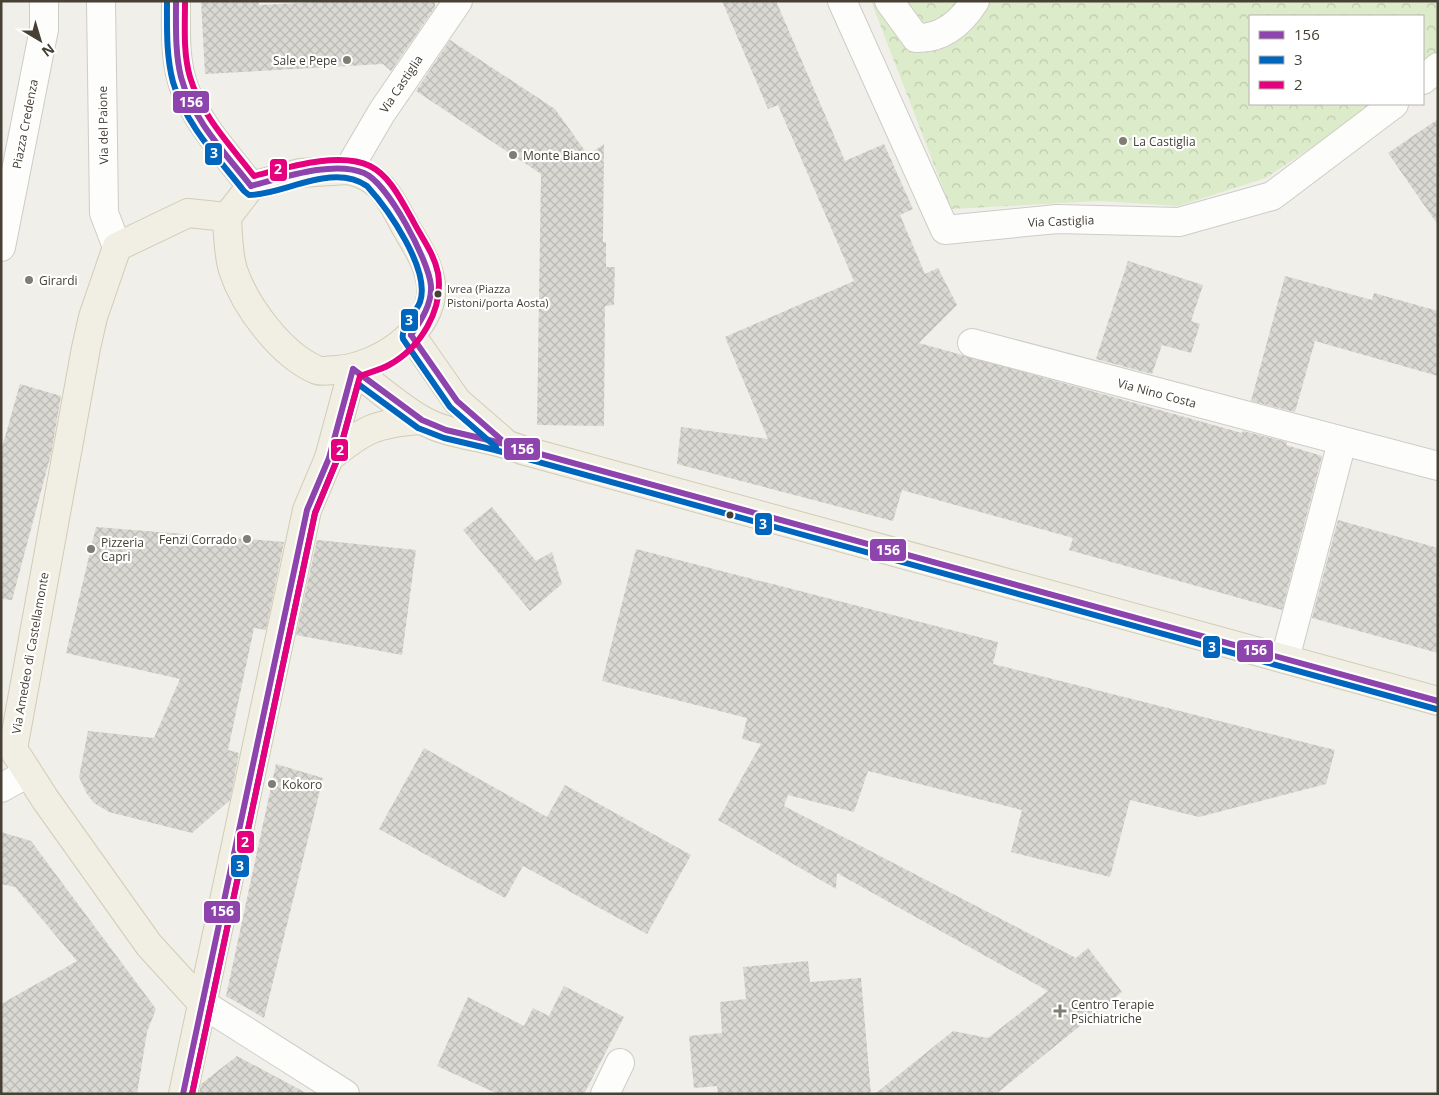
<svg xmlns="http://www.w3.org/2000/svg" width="1439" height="1095" viewBox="0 0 1439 1095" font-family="'Open Sans',sans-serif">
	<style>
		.forest { fill: url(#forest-crowns) }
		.building { fill: url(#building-cross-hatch) }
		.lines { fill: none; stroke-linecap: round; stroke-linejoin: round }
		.minor-casing { stroke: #ceccc7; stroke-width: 30 }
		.secondary-casing { stroke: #cfccc0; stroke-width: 30 }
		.primary-casing { stroke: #d2ccb6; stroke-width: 30 }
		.minor { stroke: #fdfdfc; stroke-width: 28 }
		.secondary { stroke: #f7f5ee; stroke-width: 28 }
		.primary { stroke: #f1eee4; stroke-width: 28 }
		.bus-1-casing { stroke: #fff; stroke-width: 10 }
		.bus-2-casing { stroke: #fff; stroke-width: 10 }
		.bus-3-casing { stroke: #fff; stroke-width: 10 }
		.bus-1 { stroke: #8e44ad; stroke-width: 6 }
		.bus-2 { stroke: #0065bd; stroke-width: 6 }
		.bus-3 { stroke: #e5007d; stroke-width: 6 }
		.poi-dot { fill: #827d74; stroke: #fff; stroke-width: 2 }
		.bus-dot { fill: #464035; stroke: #fff; stroke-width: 2 }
		.labels { text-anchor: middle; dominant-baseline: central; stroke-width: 4.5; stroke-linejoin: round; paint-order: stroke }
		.bus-label { font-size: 11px; fill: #464035; stroke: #fff; text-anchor: start }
		.poi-label { font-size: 12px; fill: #464035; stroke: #fff; text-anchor: start }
		.street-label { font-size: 12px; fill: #464035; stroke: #fff }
		.line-badge { stroke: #fff; stroke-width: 2 }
		.badge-label { font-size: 14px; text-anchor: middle; font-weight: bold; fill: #fff }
	</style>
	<defs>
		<pattern id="forest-crowns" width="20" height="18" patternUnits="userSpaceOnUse" patternTransform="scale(1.25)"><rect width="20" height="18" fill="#dcebc9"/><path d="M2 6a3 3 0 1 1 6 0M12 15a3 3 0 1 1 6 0" fill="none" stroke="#becbad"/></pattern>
		<pattern id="building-cross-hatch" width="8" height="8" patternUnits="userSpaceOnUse" patternTransform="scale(1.25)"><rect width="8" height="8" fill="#dad8d2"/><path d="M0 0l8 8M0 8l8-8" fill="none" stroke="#bcbab5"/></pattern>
	</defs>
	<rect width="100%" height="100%" fill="#f0efe9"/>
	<polygon class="forest" points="871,1 1438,1 1438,55 1423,68 1423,16 1250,16 1250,104 1376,104 1266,178 1178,206 1101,201 951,209"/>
	<g class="building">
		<polygon points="201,1 259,1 259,5 340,1 435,1 435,7 391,71 383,64 205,74"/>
		<polygon points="722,1 776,1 845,161 884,144 913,209 900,215 925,274 938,268 957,305 919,343 1242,433 1243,431 1287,442 1286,445 1322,456 1282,610 1069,550 1073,538 902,490 893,521 677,464 681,427 768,439 725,337 854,281 778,105 768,109"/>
		<polygon points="450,40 555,109 588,155 604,144 603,242 606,242 606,267 615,267 614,305 605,306 604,426 537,425 541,174 416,91"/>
		<polygon points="1438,119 1438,225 1388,153"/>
		<polygon points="1128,261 1203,285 1191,321 1200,324 1191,353 1162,345 1152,374 1096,359"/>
		<polygon points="1285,276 1372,300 1374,293 1438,311 1438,376 1315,341 1295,412 1251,401"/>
		<polygon points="20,384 61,396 51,454 12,600 1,599 1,451"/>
		<polygon points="492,507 536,561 552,552 562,584 530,611 463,530"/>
		<polygon points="1338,520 1438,548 1438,653 1312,618"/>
		<polygon points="96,527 284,542 266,630 254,628 228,750 239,753 230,800 192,833 109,812 94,803 87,794 79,777 88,731 154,738 180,679 66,653"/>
		<polygon points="317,540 416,550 402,655 296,635"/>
		<polygon points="636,549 998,642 993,664 1335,750 1326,784 1199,817 1130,800 1110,877 1011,852 1022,810 868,771 854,812 788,795 784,806 1076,958 1088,948 1122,992 996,1094 875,1094 953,1031 988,1038 1048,991 837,873 836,889 718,820 761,744 742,739 747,718 602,681"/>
		<polygon points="424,748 547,817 565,785 691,855 647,934 523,866 505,898 379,829"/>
		<polygon points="276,764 323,778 264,1018 226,996"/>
		<polygon points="1,832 31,841 156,1009 147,1032 137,1094 1,1094 1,1004 77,961 15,887 1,884"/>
		<polygon points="808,961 810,982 861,978 871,1094 718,1094 717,1086 694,1088 689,1036 722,1033 720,1002 746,999 743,967"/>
		<polygon points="564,986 624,1017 584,1094 498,1094 437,1066 468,997 524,1026 533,1008 549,1016"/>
		<polygon points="237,1056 308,1094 199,1094 201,1084"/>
	</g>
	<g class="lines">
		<g class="minor-casing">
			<g id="minor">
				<polyline points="101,1 104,213 117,247"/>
				<polyline points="842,1 945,230 1057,219 1179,222 1272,196 1394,104"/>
				<path d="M889 1 916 38C942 39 961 23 975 1"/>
				<polyline points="1423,80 1438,67"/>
				<polyline points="348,170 382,112 458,1"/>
				<polyline points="1,247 44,29 44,1"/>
				<polyline points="972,343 1438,466"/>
				<polyline points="1285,659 1342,442"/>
				<polyline points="1,788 28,773"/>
				<polyline points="203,1004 345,1094"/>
				<polyline points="605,1094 620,1063"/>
			</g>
		</g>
		<g class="secondary-casing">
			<path id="secondary" d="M176 1C176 30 174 62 185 90 199 125 228 156 251 186"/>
		</g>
		<g class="primary-casing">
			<g id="primary">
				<path d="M348 170C382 177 390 198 405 226 416 245 428 262 431 284 436 331 376 368 336 370 330 370 322 372 317 370 281 355 245 306 233 270 228 253 228 235 227 217L251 186 300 173Z"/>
				<polyline points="411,335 457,401 503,441"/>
				<path d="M353 369C374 385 400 408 422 420 452 437 490 436 522 450L1438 701"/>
				<path d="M329 458C364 429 376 423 422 420"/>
				<polyline points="203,1004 149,945 45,799 13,749 86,348 93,317 117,247 188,213 227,217"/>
				<polyline points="183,1094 307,510 329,458 353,369"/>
			</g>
		</g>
		<use href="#minor" class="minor"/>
		<use href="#secondary" class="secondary"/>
		<use href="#primary" class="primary"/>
		<g class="bus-1-casing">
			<g id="bus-1">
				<path d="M176 1C176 27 175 53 181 77 192 119 225 153 251 186"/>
				<path d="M251 186C282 178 333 160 364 173 388 183 429 261 431 286 432 304 421 321 411 335"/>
				<polyline points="411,335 457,401 504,442"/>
				<polyline points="353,369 422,420 446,430 497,442 1438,701"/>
				<polyline points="183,1094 307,510 329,458 353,369"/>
			</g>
		</g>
		<g class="bus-2-casing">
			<g id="bus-2">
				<path d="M167 1C167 28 166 56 173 82 185 124 218 158 244 191L249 195C284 195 332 162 367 186 388 209 431 270 420 302 416 313 400 328 403 339L450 407 496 447"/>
				<polyline points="192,1094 315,513 337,460 358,384 418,428 444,438 495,450 1436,709"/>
			</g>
		</g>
		<g class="bus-3-casing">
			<path id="bus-3" d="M185 1C185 26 183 53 190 77 201 115 231 146 254 176 286 168 339 151 370 166 390 176 401 200 412 219 421 237 434 253 438 273 444 310 420 348 389 365 380 370 370 372 360 376L337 460 315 513 192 1094"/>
		</g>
		<use href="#bus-1" class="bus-1"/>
		<use href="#bus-2" class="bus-2"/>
		<use href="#bus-3" class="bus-3"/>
	</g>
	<g class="poi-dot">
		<circle cx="347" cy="60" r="5"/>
		<circle cx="1123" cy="141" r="5"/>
		<circle cx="513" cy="155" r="5"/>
		<circle cx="29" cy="280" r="5"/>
		<circle cx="247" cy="539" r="5"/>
		<circle cx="91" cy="549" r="5"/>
		<circle cx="272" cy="784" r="5"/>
		<path d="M1057.5 1003.5h5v5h5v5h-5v5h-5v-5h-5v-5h5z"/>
	</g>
	<g class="bus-dot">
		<circle cx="438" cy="294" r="4.5"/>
		<circle cx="730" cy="515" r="4.5"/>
	</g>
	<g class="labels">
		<g class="bus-label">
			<text x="447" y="288">Ivrea (Piazza<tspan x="447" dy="14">Pistoni/porta Aosta)</tspan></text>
		</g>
		<g class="poi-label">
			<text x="337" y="60" text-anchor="end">Sale e Pepe</text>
			<text x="1133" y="141">La Castiglia</text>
			<text x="523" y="155">Monte Bianco</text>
			<text x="39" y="280">Girardi</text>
			<text x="237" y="539" text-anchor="end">Fenzi Corrado</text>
			<text x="101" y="542">Pizzeria<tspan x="101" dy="14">Capri</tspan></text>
			<text x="282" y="784">Kokoro</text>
			<text x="1071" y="1004">Centro Terapie<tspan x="1071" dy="14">Psichiatriche</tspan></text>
		</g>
		<g class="street-label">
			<text transform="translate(401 84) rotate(-56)">Via Castiglia</text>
			<text transform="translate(25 124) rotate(-79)">Piazza Credenza</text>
			<text transform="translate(103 125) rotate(-91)">Via del Paione</text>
			<text transform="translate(1061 221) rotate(-2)">Via Castiglia</text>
			<text transform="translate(1157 393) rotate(15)">Via Nino Costa</text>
			<text transform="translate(30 653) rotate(-80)">Via Amedeo di Castellamonte</text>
		</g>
	</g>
	<g class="line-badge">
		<rect x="172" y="90" width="38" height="24" rx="5" fill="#8e44ad"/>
		<rect x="204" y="142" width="19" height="24" rx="5" fill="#0065bd"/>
		<rect x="269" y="158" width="19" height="24" rx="5" fill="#e5007d"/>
		<rect x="400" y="308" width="19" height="24" rx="5" fill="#0065bd"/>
		<rect x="503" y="437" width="38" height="24" rx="5" fill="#8e44ad"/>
		<rect x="330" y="438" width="19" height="24" rx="5" fill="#e5007d"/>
		<rect x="754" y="512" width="19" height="24" rx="5" fill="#0065bd"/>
		<rect x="869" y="538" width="38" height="24" rx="5" fill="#8e44ad"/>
		<rect x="1202" y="635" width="19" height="24" rx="5" fill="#0065bd"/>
		<rect x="1236" y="639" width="38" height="24" rx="5" fill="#8e44ad"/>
		<rect x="236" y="830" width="19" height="24" rx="5" fill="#e5007d"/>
		<rect x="230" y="854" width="20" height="24" rx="5" fill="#0065bd"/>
		<rect x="203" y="900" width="38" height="24" rx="5" fill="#8e44ad"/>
	</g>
	<g class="badge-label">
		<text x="191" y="107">156</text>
		<text x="214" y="158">3</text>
		<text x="278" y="174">2</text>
		<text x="409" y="325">3</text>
		<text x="522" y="454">156</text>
		<text x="340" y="455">2</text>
		<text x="763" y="529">3</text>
		<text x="888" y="555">156</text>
		<text x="1212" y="652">3</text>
		<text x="1255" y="655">156</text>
		<text x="245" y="847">2</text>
		<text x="240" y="871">3</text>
		<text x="222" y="916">156</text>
	</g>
	<rect width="1439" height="1095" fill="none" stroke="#464035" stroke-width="5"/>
	<rect x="1249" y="15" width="175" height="90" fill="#ffffff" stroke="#b5b3ae"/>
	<rect x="1259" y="31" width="25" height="8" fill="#8e44ad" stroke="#b5b3ae"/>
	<text x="1294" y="40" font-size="15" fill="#464035">156</text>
	<rect x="1259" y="56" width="25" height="8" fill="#0065bd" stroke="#b5b3ae"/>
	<text x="1294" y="65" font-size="15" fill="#464035">3</text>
	<rect x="1259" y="81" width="25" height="8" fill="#e5007d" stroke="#b5b3ae"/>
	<text x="1294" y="90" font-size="15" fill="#464035">2</text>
	<g transform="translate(40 40) rotate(142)" stroke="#ffffff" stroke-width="4" paint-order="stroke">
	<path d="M0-4L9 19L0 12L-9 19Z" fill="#464035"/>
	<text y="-8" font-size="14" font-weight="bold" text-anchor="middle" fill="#464035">N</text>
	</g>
</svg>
